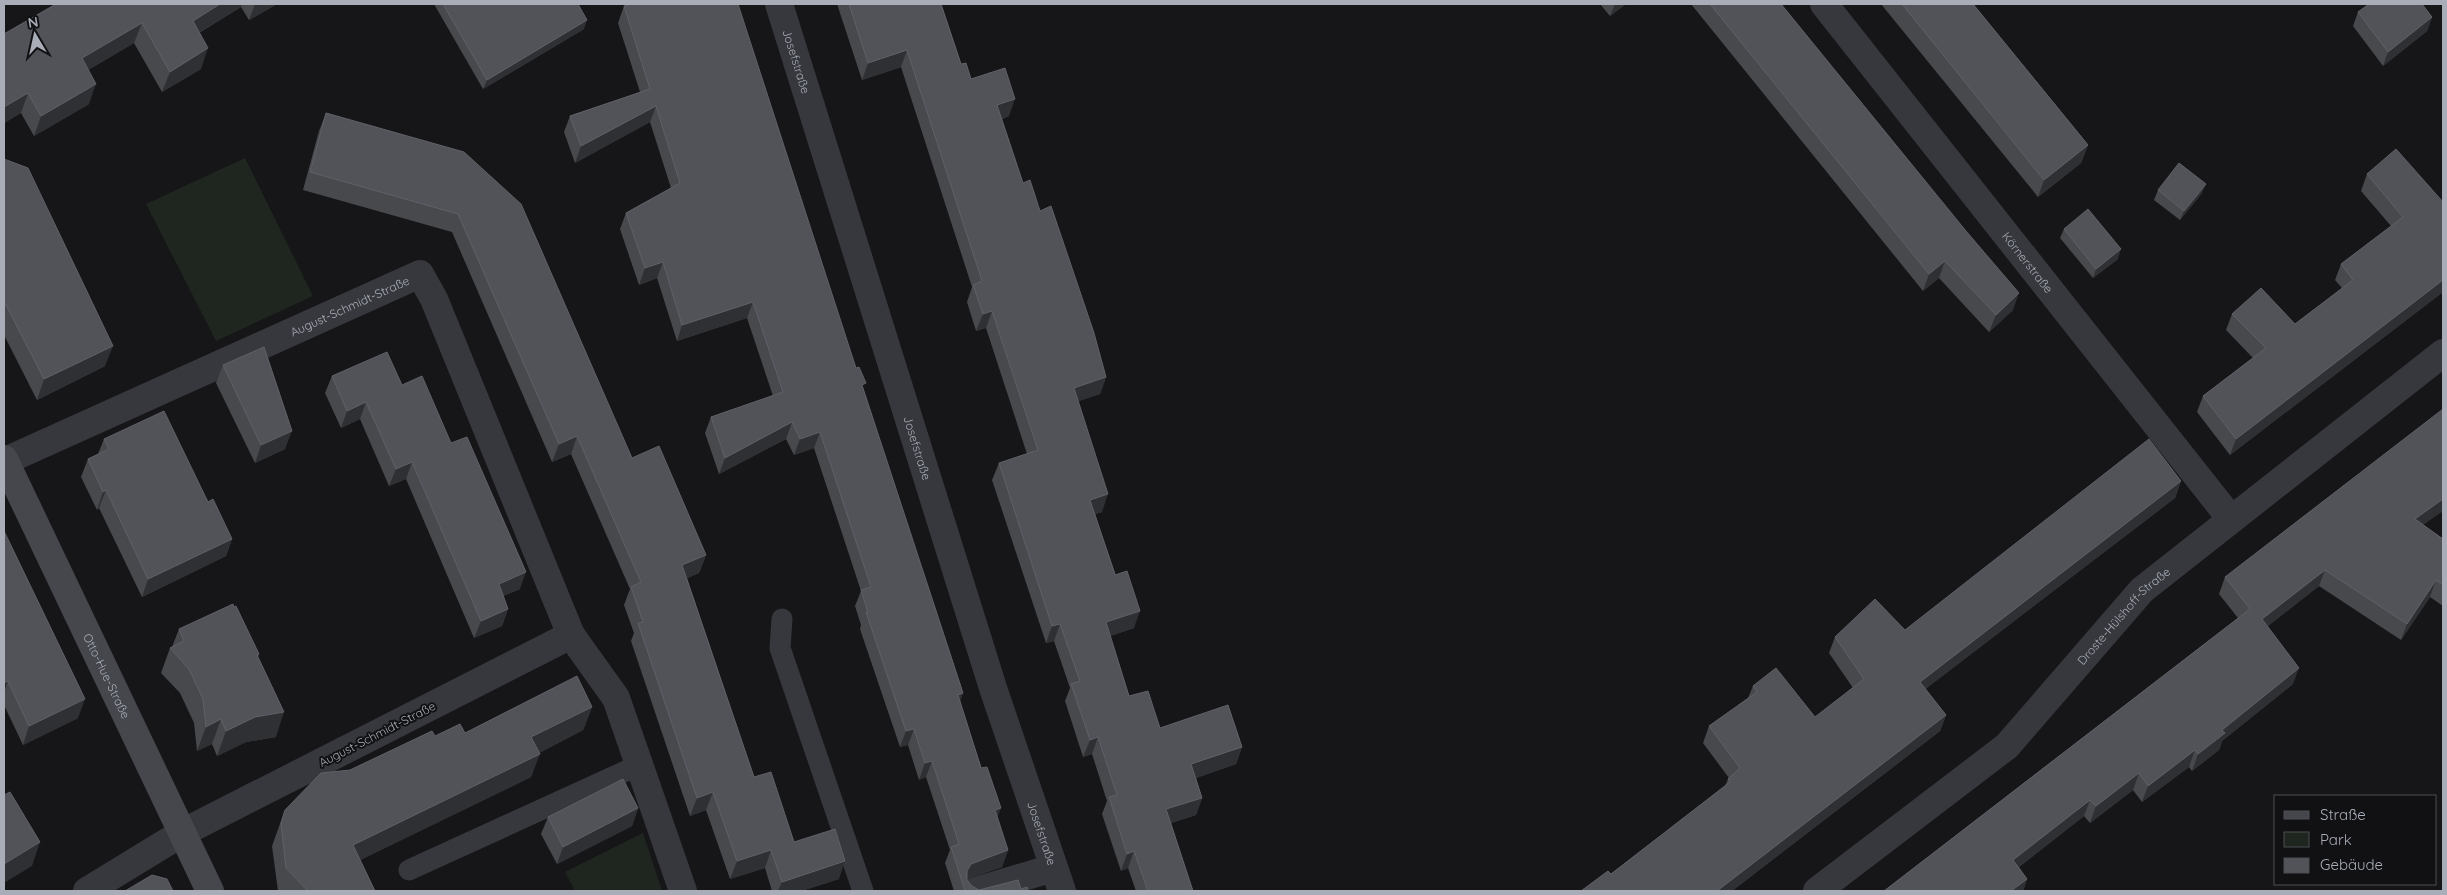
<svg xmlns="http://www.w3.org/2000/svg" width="2447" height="895" viewBox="0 0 2447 895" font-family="Quicksand,sans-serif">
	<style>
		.green { fill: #1e261f }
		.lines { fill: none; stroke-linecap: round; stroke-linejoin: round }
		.lane { stroke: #37383d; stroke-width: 21 }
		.street { stroke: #37383d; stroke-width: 28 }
		.secondary { stroke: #45474d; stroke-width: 28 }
		.wall { fill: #47494d }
		.shaded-wall { fill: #2f3033 }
		.building { fill: #525359; stroke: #5f6168 }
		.labels { text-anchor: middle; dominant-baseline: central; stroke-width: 4; stroke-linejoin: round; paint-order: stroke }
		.street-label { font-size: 12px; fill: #a8adb8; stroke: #111113 }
	</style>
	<rect width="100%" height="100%" fill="#161618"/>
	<g class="green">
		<polygon points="245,158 313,296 216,341 146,204"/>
		<polygon points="643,833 662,891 575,891 565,872"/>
	</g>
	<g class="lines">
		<g class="lane">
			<polyline points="782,619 780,648 863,891"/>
			<polyline points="409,870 639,765"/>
		</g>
		<g class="street">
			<path id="s1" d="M779 4 993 688 1062 891"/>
			<path id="s2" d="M1824 4 2231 519"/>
			<path id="s3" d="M5 461 420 274 434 299 571 635 182 833 87 891"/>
			<polyline points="571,635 616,698 683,891"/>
			<polyline points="976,891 1053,868"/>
			<path id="s4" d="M1817 891 2007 746 2142 590 2443 353"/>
		</g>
		<path class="secondary" id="s5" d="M4 459 210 891"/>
	</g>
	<g class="wall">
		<polygon points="56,4 277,4 249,20 241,7 199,33 201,69 162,92 134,43 88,70 89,104 34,136 21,113 4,123 4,34"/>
		<polygon points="434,4 578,4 584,29 483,89"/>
		<polygon points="837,4 941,4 961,64 971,79 1009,116 1002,119 1023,183 1040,211 1106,377 1100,394 1078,401 1102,512 1095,514 1134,628 1110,636 1129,696 1160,728 1242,747 1236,764 1196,778 1202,798 1196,815 1171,823 1193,891 1136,891 1128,868 1121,871 1102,814 1107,801 1092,754 1083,757 1065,701 1070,688 1054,641 1046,643 992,480 999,463 1027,454 986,328 976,331 967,302 972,287 901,67 862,80"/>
		<polygon points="1600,4 1626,4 1610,16"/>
		<polygon points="1691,4 1781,4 2013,310 1989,332 1939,278 1923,291"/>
		<polygon points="1881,4 1973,4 2088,145 2081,163 2038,197"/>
		<polygon points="624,6 863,389 963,693 960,701 1008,850 1002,867 967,879 972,886 979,890 1021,889 1028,891 954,891 945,863 950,850 926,777 919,780 908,745 900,747 860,629 861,625 855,606 861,591 814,448 794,455 786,439 719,474 705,433 711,417 773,396 747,318 677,341 657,278 639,285 620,229 626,213 671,188 650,122 575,163 564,132 570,116 640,92 618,23"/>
		<polygon points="2358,12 2432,17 2427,31 2383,66 2353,26"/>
		<polygon points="326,113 464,152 632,458 706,555 699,573 687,578 754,777 794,842 839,879 801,891 772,891 765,868 730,879 706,810 690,816 631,641 634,633 624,605 630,589 571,454 552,462 452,232 303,190 319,131"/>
		<polygon points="4,159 105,366 37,400 4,335"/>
		<polygon points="2367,174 2443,202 2443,292 2230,455 2197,412 2203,396 2253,358 2226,330 2232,314 2295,324 2342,288 2335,280 2341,264 2391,226 2361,191"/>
		<polygon points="2158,190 2202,193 2180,220 2154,200"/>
		<polygon points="2064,229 2118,259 2093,278 2060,238"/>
		<polygon points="223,365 285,449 255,463 216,383"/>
		<polygon points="332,376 402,385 451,443 520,589 503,596 508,609 502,626 474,638 406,479 389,486 360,419 341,428 325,393"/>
		<polygon points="104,439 208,502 232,539 226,556 142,597 99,508 97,510 81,477 88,459 98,454"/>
		<polygon points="2181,481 2175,498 1925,689 1946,715 1940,731 1732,891 1581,891 1611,874 1725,786 1728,779 1729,778 1703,743 1709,726 1748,698 1753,686 1815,717 1853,688 1829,653 1835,637 1905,630"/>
		<polygon points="2423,525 2443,539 2443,606 2430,597 2401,640 2319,586 2267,626 2293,684 2222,741 2219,750 2192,771 2189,767 2142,802 2133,790 2090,823 2084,816 2019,867 2027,879 2023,891 1884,891 2238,618 2219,594 2225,577"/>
		<polygon points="4,531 78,718 23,745 4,705"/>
		<polygon points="179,629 259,654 258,657 276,737 246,742 217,756 212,744 197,751 194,723 180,693 161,673 170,648 172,647"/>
		<polygon points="592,707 583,730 539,753 531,777 360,860 375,891 278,891 272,846 285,810 350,770 435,736 465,733"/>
		<polygon points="638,808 632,826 557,864 541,834 548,817"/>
	</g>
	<g class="shaded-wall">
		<polygon points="220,4 242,4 241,7 185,41 193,21"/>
		<polygon points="255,4 277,4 249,20"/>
		<polygon points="1615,4 1626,4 1610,16"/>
		<polygon points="2432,17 2427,31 2383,66 2388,52"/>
		<polygon points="587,20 584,29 483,89 487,80"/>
		<polygon points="142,23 134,43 74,78 82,58"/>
		<polygon points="208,48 201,69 162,92 170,72"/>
		<polygon points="907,50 901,67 862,80 868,63"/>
		<polygon points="96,84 89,104 34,136 41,116"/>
		<polygon points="28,93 21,113 4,123 4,107"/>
		<polygon points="1015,99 1009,116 991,122 997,105"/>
		<polygon points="656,106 650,122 575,163 581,146"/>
		<polygon points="2088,145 2081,163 2038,197 2044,180"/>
		<polygon points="2206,184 2202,193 2180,220 2184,211"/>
		<polygon points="2121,249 2118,259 2093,278 2096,269"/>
		<polygon points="1945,261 1939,278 1923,291 1929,274"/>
		<polygon points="663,262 657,278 639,285 645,268"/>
		<polygon points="2443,280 2443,292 2230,455 2236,439"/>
		<polygon points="2019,293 2013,310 1989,332 1996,315"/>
		<polygon points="753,302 747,318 677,341 682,325"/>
		<polygon points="992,311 986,328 976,331 983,314"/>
		<polygon points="113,346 105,366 37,400 44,379"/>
		<polygon points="1106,377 1100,394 1068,405 1074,388"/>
		<polygon points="366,402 360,419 341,428 347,411"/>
		<polygon points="792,422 786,439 719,474 725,458"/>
		<polygon points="292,431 285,449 255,463 261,445"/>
		<polygon points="820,432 814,448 794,455 800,439"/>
		<polygon points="577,436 571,454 552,462 559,444"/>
		<polygon points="412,462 406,479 389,486 396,469"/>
		<polygon points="2181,481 2175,498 1914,698 1920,682"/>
		<polygon points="106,490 99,508 97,510 103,492"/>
		<polygon points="1108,494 1102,512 1084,517 1090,500"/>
		<polygon points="2443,499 2443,511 2409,535 2415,519"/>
		<polygon points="232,539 226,556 142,597 148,579"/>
		<polygon points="706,555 699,573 676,583 682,565"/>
		<polygon points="2325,570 2319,586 2256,636 2262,619"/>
		<polygon points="526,572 520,589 492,601 499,584"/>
		<polygon points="2436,580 2430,597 2401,640 2407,624"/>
		<polygon points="508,609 502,626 474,638 481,621"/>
		<polygon points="1140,611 1134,628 1099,640 1106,622"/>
		<polygon points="1060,624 1054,641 1046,643 1052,626"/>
		<polygon points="2299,668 2293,684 2222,741 2219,750 2192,771 2198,754 2222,730"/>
		<polygon points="8,681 4,693 4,683"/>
		<polygon points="963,693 957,709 958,695"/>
		<polygon points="85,699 78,718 23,745 29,726"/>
		<polygon points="592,707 583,730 523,761 531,737"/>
		<polygon points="284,712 276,737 246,742 217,756 226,731 255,717"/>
		<polygon points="1946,715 1940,731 1732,891 1717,891"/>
		<polygon points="221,719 212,744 197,751 206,727"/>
		<polygon points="914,729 908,745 900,747 906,731"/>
		<polygon points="1098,737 1092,754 1083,757 1090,740"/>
		<polygon points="1242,747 1236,764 1185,782 1191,764"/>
		<polygon points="2195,750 2189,767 2142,802 2148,786"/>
		<polygon points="540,754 531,777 344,868 353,845"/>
		<polygon points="932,761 926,777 919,780 925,763"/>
		<polygon points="2139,773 2133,790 2090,823 2096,806"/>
		<polygon points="713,792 706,810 690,816 697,798"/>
		<polygon points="1202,798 1196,815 1160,826 1166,809"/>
		<polygon points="2090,800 2084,816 2007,876 2013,860"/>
		<polygon points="638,808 632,826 557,864 563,847"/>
		<polygon points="1001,808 995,824 995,810"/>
		<polygon points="40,842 32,866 4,883 4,864"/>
		<polygon points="771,850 765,868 730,879 737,861"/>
		<polygon points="1008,850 1002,867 965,880 967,871 971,864"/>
		<polygon points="1134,851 1128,868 1121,871 1127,854"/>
		<polygon points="845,861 839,879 801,891 778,891 782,882"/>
		<polygon points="2027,879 2023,891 2011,891"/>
	</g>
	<g class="building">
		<polygon points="56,4 220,4 193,21 208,48 170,72 142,23 82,58 96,84 41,116 28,93 4,107 4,34"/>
		<polygon points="443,4 578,4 587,20 487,80"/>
		<polygon points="632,4 738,4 856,368 859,367 866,383 862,385 963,693 958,695 981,768 987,767 1001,808 995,810 1008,850 971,864 967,871 967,880 972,886 979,890 1018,880 1021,889 1027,887 1028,891 965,891 951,847 959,844 932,761 925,763 914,729 906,731 866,612 868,612 861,590 871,587 820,432 800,439 792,422 725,458 711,417 783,392 753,302 682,325 663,262 645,268 626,213 680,183 656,106 581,146 570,116 650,89 624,6"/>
		<polygon points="849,4 941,4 961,64 966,63 971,79 1005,68 1015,99 997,105 1023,183 1030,180 1040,211 1051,206 1094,333 1106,377 1074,388 1108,494 1090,500 1115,575 1127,571 1140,611 1106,622 1129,696 1148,691 1160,728 1228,705 1242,747 1191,764 1202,798 1166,809 1193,891 1148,891 1134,851 1127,854 1109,797 1117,795 1098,737 1090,740 1071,684 1080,681 1060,624 1052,626 999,463 1038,450 992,311 983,314 973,285 982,281 907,50 868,63"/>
		<polygon points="1710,4 1781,4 1966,231 2019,293 1996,315 1945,261 1929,274"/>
		<polygon points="1902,4 1973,4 2088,145 2044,180"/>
		<polygon points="2369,4 2422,4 2432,17 2388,52 2358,12"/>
		<polygon points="326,113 464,152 521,204 632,458 659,446 706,555 682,565 754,777 771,772 794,842 835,829 845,861 782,882 771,850 737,861 713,792 697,798 638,623 643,622 631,587 641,582 577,436 559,444 458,214 310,172"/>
		<polygon points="2396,149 2443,202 2443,280 2236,439 2203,396 2266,348 2232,314 2261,288 2295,324 2353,280 2341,264 2403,217 2367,174"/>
		<polygon points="4,159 28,168 113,346 44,379 4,301"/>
		<polygon points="2179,163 2206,184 2184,211 2158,190"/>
		<polygon points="2088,209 2121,249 2096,269 2064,229"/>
		<polygon points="264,347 292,431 261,445 223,365"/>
		<polygon points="387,352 402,385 422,376 451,443 467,437 526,572 499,584 508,609 481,621 412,462 396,469 366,402 347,411 332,376"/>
		<polygon points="2443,409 2443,499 2415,519 2443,539 2443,585 2436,580 2407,624 2325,570 2262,619 2299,668 2222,730 2225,733 2198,754 2195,750 2148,786 2139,773 2096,806 2090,800 2013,860 2027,879 2011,891 1884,891 2250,609 2225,577"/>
		<polygon points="164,411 208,502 213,499 232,539 148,579 106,490 103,492 88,459 109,449 104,439"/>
		<polygon points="2149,439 2181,481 1920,682 1946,715 1717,891 1581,891 1608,871 1611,874 1730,782 1728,779 1740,768 1709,726 1757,692 1753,686 1776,668 1815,717 1864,679 1835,637 1875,599 1905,630"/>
		<polygon points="4,531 85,699 29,726 8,681 4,683"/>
		<polygon points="233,604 234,607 236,606 259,654 257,655 284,712 255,717 226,731 221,719 206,727 203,699 189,669 170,648 184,641 179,629"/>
		<polygon points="577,676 592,707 531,737 540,754 353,845 375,891 308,891 286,868 281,823 285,810 321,773 350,770 432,731 435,736 460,724 465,733"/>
		<polygon points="623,779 638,808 563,847 548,817"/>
		<polygon points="10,792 40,842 4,864 4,795"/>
		<polygon points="152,875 167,879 173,891 125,891"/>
	</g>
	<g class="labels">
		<g class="street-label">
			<text stroke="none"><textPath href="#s1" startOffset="60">Josefstraße</textPath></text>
			<text stroke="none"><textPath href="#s2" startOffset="329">Körnerstraße</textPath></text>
			<text stroke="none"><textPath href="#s3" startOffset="378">August-Schmidt-Straße</textPath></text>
			<text stroke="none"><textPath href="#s1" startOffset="465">Josefstraße</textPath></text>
			<text stroke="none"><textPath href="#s4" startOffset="414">Droste-Hülshoff-Straße</textPath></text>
			<text stroke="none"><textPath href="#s5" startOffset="240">Otto-Hue-Straße</textPath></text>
			<text transform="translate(377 734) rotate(-27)">August-Schmidt-Straße</text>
			<text stroke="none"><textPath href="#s1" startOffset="870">Josefstraße</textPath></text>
		</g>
	</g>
	<rect width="2447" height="895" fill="none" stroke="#a8adb8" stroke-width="10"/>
	<rect x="2274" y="795" width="162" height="90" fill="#111113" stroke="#4d4f55"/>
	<rect x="2284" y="811" width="25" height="8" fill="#45474d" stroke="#4d4f55"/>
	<text x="2320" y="820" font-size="15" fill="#a8adb8">Straße</text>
	<rect x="2284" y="832" width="25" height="15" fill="#1e261f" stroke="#4d4f55"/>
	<text x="2320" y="845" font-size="15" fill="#a8adb8">Park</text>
	<rect x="2284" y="858" width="25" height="15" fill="#525359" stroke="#4d4f55"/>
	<text x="2320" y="870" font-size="15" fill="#a8adb8">Gebäude</text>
	<g transform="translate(35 35) rotate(351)" stroke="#111113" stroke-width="4" paint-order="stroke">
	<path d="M0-4L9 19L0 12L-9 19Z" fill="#a8adb8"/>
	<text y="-8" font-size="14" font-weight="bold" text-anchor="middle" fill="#a8adb8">N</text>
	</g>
</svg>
